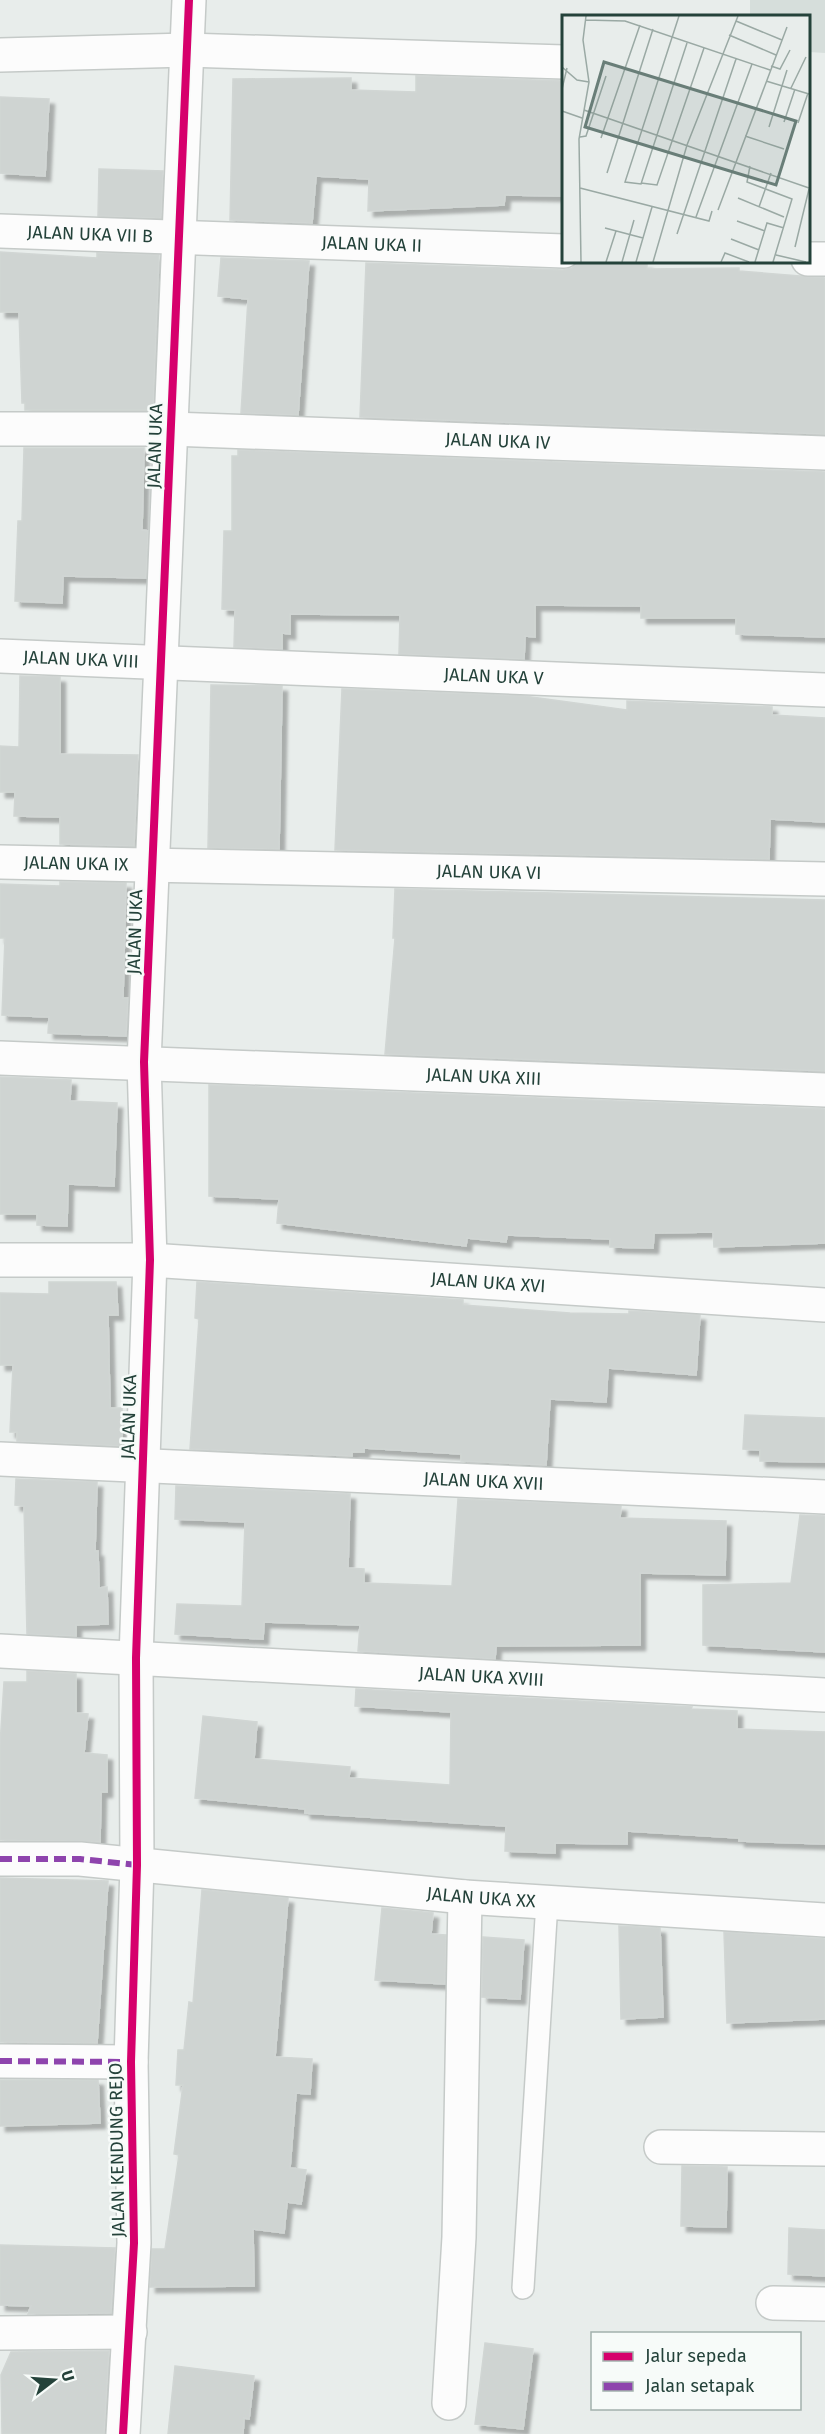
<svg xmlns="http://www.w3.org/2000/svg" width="825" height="2434" viewBox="0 0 825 2434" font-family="'Fira Sans',sans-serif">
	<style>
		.built { fill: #d6dedb }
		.building { fill: #cfd4d2; stroke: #d1d6d4; stroke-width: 1.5; filter: url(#shadow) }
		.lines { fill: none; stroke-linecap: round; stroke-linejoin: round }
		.service-casing { stroke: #c5cac8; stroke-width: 24 }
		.minor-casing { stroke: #c5cac8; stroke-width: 36 }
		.service { stroke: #fcfcfc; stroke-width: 21 }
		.minor { stroke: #fcfcfc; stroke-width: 33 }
		.quiet { stroke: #8e44ad; stroke-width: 6; stroke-dasharray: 12 6; stroke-linecap: butt }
		.cycleway-casing { stroke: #f7fbf9; stroke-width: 11 }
		.cycleway { stroke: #d6006c; stroke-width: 8 }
		.labels { text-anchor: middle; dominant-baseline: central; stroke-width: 5; stroke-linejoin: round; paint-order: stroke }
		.street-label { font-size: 18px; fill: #24423a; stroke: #f7fbf9 }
		.inset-road { fill: none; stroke: #9aa9a4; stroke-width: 1.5 }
		.view { fill: #697e78; fill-opacity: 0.15; stroke: #697e78; stroke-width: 3 }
		.inset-edge { fill: none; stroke: #24423a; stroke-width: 3 }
	</style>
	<defs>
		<filter id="shadow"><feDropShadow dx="5.5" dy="5.5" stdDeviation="1.5" flood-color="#0004"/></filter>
	</defs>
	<rect width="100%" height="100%" fill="#e8edeb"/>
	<polygon class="built" points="750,0 825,0 825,53 809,52 808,16 750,16"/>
	<g class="building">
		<polygon points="416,76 564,81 564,196 505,195 504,205 368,211 369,179 316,176 312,223 230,220 233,79 351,78 351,90 416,92"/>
		<polygon points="0,97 49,99 45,176 0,173"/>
		<polygon points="99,169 163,171 161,218 98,216"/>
		<polygon points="0,252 97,258 97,253 159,255 153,410 25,410 25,403 22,403 19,312 0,312"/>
		<polygon points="221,258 309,261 298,415 241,413 248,299 218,296"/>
		<polygon points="579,262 647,264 647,269 739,268 739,271 825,278 825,434 360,417 366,263 563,270 572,268"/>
		<polygon points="24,448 144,448 142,530 148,531 146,578 63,576 62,603 15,601 18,521 22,521"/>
		<polygon points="238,450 825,472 825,637 736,634 736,618 641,618 641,606 535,605 535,637 525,636 524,659 399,654 400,615 290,614 290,634 282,633 282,649 234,647 235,610 222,609 224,531 232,531 232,456 238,456"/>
		<polygon points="20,676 60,677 60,754 138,755 134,846 60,844 60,817 14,816 15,792 0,792 0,746 19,747"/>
		<polygon points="211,685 282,686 279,849 208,848"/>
		<polygon points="342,689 524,696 627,710 627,701 772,707 772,715 825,718 825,822 770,819 769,859 335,850"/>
		<polygon points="60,882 126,883 123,998 128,998 126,1036 48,1033 49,1017 2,1015 5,938 0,938 0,884 60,886"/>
		<polygon points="395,889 825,900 825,1071 385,1054 395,938 393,938"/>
		<polygon points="0,1077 71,1080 70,1101 117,1103 114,1186 68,1184 67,1226 37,1225 37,1214 0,1214"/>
		<polygon points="209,1085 825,1109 825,1243 714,1247 713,1232 654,1233 653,1248 610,1247 610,1239 507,1235 506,1242 467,1238 466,1246 277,1223 279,1199 209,1196"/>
		<polygon points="49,1282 116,1282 118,1315 108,1315 110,1408 122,1408 122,1446 17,1441 17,1432 10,1432 13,1365 0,1365 0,1293 49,1294"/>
		<polygon points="197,1282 463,1300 463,1305 570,1313 629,1314 629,1311 700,1315 696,1375 608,1368 606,1402 550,1399 546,1465 461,1461 461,1454 364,1448 364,1452 352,1452 352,1456 190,1449 199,1319 195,1318"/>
		<polygon points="745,1415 825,1418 825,1462 760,1461 760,1450 743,1449"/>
		<polygon points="16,1479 97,1482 95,1551 98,1551 99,1588 107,1587 108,1624 76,1625 76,1636 27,1634 24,1506 15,1505"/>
		<polygon points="176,1486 350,1494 348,1568 364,1569 364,1583 452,1586 458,1499 621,1506 620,1518 726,1521 725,1575 640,1573 640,1645 496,1646 495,1659 358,1651 360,1625 264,1622 263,1639 175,1634 177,1604 242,1606 245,1522 175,1519"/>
		<polygon points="800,1515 825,1516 825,1652 703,1645 703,1585 791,1583"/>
		<polygon points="27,1671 76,1674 76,1713 88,1714 84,1753 107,1755 107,1792 101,1792 100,1842 0,1840 0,1745 4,1682 27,1682"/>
		<polygon points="356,1689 692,1707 691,1709 737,1711 737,1729 825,1732 825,1844 739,1841 739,1838 627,1831 627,1844 555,1843 555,1853 505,1851 506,1826 305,1813 305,1809 195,1798 203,1716 257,1722 254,1759 350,1767 349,1778 450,1785 451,1712 355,1706"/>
		<polygon points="0,1878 108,1881 97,2043 0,2042"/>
		<polygon points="202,1890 288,1898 275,2057 312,2059 310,2094 296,2093 290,2168 306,2170 301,2204 287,2202 284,2233 253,2229 254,2286 150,2287 152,2249 165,2249 179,2155 174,2154 183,2085 176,2085 178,2050 184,2050 189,2002 193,2003"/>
		<polygon points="382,1908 433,1913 431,1934 446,1935 445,1984 375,1980"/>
		<polygon points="619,1926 660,1928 663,2017 621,2019"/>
		<polygon points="724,1932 825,1939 825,2019 727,2023"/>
		<polygon points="483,1937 524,1940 520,1999 482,1997"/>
		<polygon points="0,2080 98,2080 100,2123 0,2126"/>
		<polygon points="682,2166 727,2167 726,2227 681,2226"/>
		<polygon points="789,2228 825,2230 825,2276 788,2274"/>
		<polygon points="0,2245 115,2248 111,2313 28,2314 31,2306 0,2305"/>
		<polygon points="485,2343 533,2349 523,2429 475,2424"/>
		<polygon points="109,2351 104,2434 2,2434 1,2375 11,2352"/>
		<polygon points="175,2366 254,2376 249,2419 244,2418 243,2434 168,2434"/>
	</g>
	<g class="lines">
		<g class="service-casing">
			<polyline id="service" points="523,2288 547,1902"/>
		</g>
		<g class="minor-casing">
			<g id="minor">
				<polyline points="0,55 187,50 564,62"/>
				<path id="s1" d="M0 231 564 251"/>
				<polyline points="808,259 825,259"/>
				<path id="s2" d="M0 429H171L825 453"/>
				<path id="s3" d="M0 656 825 690"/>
				<path id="s4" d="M0 862 825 879"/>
				<path id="s5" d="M0 1058 825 1090"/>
				<path id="s6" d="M0 1260H150L825 1305"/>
				<path id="s7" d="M0 1459 825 1497"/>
				<path id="s8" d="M0 1651 825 1695"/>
				<path id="s9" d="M0 1859H80L465 1897 825 1920"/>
				<polyline points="0,2061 131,2062"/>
				<polyline points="661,2147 825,2149"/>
				<polyline points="773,2303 825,2304"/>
				<polyline points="0,2333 130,2332"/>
				<polyline points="449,2403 459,2237 465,1897"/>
				<polyline points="123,2434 134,2243 131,2062 137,1865 136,1658 150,1260 144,1062 189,0"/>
			</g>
		</g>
		<use href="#service" class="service"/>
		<use href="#minor" class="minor"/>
		<g class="quiet">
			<polyline points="0,1859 80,1859 137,1865"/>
			<polyline points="0,2061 131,2062"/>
		</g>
		<g class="cycleway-casing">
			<polyline id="cycleway" points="123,2434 134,2243 131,2062 137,1865 136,1658 150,1260 144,1062 189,0"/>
		</g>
		<use href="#cycleway" class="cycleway"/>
	</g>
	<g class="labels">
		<g class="street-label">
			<text stroke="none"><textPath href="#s1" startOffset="90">JALAN UKA VII B</textPath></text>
			<text stroke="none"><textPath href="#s1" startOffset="372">JALAN UKA II</textPath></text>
			<text stroke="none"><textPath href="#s2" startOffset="498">JALAN UKA IV</textPath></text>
			<text transform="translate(155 446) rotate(-88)">JALAN UKA</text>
			<text stroke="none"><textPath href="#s3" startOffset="81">JALAN UKA VIII</textPath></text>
			<text stroke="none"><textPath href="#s3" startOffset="494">JALAN UKA V</textPath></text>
			<text stroke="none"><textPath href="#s4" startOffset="76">JALAN UKA IX</textPath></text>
			<text stroke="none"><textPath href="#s4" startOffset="489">JALAN UKA VI</textPath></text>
			<text transform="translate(135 932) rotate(-88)">JALAN UKA</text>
			<text stroke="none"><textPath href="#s5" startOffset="484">JALAN UKA XIII</textPath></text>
			<text stroke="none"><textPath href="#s6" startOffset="489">JALAN UKA XVI</textPath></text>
			<text transform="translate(129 1417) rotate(-88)">JALAN UKA</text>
			<text stroke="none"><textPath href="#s7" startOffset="484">JALAN UKA XVII</textPath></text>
			<text stroke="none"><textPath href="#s8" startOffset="482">JALAN UKA XVIII</textPath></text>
			<text stroke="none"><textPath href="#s9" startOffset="483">JALAN UKA XX</textPath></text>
			<text transform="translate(117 2150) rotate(-91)">JALAN KENDUNG REJO</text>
		</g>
	</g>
	<g transform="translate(562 15)">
		<rect width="248" height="248" fill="#e8edeb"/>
		<path class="inset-road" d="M117 1 63 167 79 169 125 28M23 5 63 6 208 55M174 6 220 25M167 20 214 40M209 51 218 54 228 35M0 52 15 65 27 67M204 66 247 79M229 73 244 42M0 74 5 53M22 95 247 173M0 96 20 103M222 107 233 74M236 108 246 78M207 112 225 55M183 121 222 134M18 122 24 121 44 61M39 123 78 10M188 151 185 167 230 184 211 247M45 158 91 14M79 168 95 170 142 33M18 173 147 206 150 196M176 183 222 202M197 192 209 158M156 195 225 12M134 202 190 49M175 206 203 216M43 213 81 223M115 219 174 44M169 224 197 235M233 232 247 174M214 240 244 247M19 247 17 124 27 67 21 25 24 1M44 247 54 216M60 247 72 205M74 247 90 192M91 247 125 130 176 1M159 247 163 238 187 247M193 247 205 208 222 213"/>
		<path class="view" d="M42 47 234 106 214 170 23 112Z"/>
		<rect width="248" height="248" class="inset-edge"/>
	</g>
	<rect x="591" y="2332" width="210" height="78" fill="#f7fbf9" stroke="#a3b1ad" stroke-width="1.5"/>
	<rect x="603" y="2352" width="30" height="9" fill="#d6006c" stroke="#a3b1ad" stroke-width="1.5"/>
	<text x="645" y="2362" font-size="18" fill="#24423a">Jalur sepeda</text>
	<rect x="603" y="2382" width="30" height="9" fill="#8e44ad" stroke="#a3b1ad" stroke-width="1.5"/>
	<text x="645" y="2392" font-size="18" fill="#24423a">Jalan setapak</text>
	<g transform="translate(54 2380) rotate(73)" stroke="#f7fbf9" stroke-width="4.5" paint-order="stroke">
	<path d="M0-4.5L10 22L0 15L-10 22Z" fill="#24423a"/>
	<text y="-9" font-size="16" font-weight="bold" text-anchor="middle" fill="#24423a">U</text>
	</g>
</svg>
